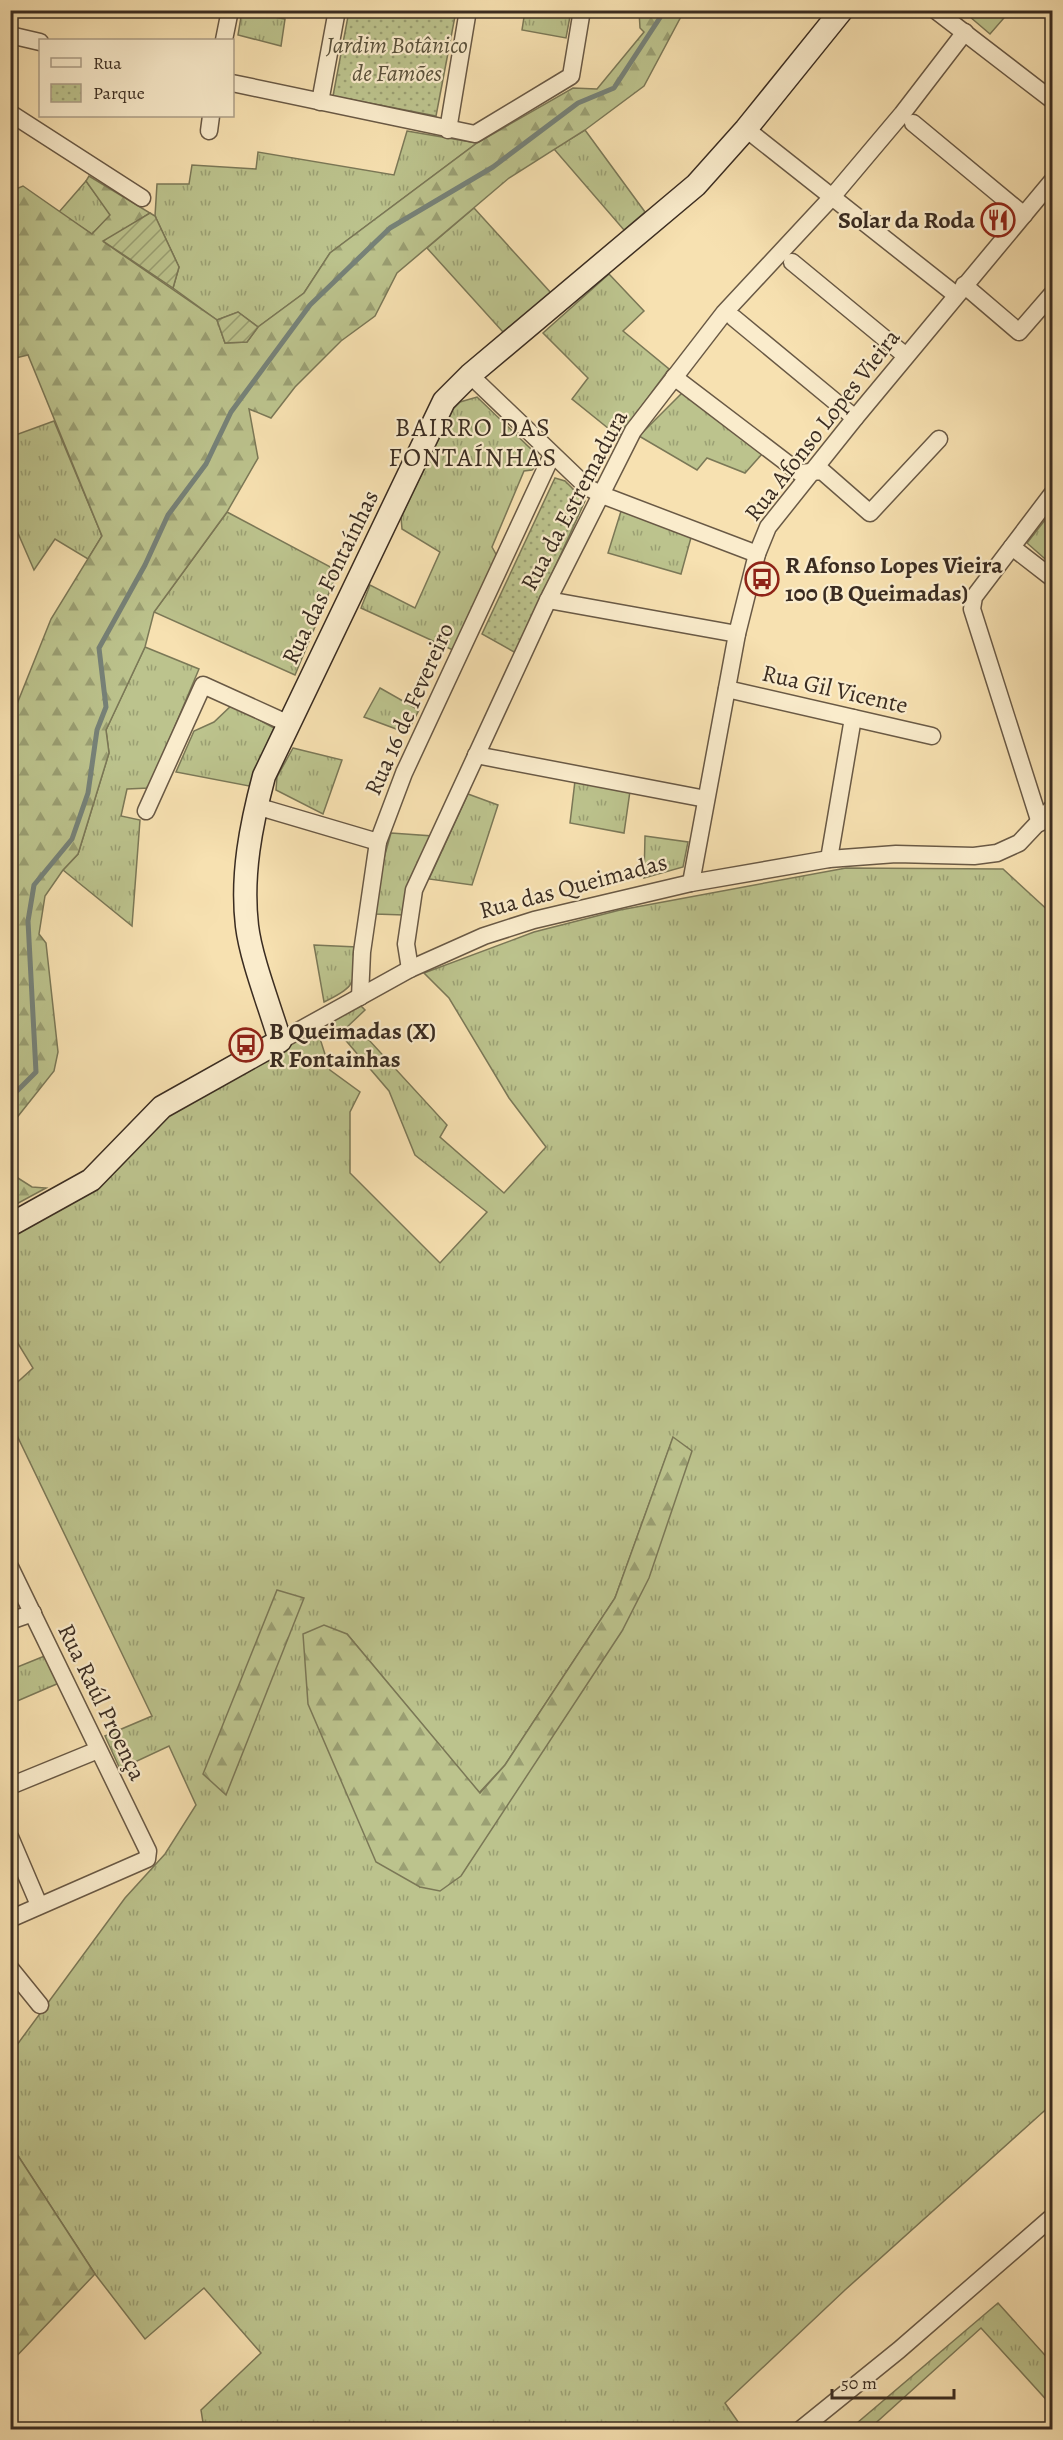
<svg xmlns="http://www.w3.org/2000/svg" width="1063" height="2440" viewBox="0 0 1063 2440" font-family="Alegreya,serif">
	<style>
		.grass { fill: url(#grass-tufts); stroke: #7b7857; stroke-width: 1.5; fill-rule: evenodd }
		.forest { fill: url(#forest-firs); stroke: #7b7857; stroke-width: 1.5 }
		.park { fill: url(#park-dots); stroke: #7b7857; stroke-width: 1.5 }
		.garden { fill: url(#garden-furrows); stroke: #7b7857; stroke-width: 1.5 }
		.pitch { fill: #bcc38d; stroke: #7b7857; stroke-width: 1.5 }
		.lines { fill: none; stroke-linecap: round; stroke-linejoin: round }
		.stream { stroke: #768279; stroke-width: 5 }
		.street-casing { stroke: #695945; stroke-width: 19 }
		.secondary-casing { stroke: #3a2c21; stroke-width: 25 }
		.street { stroke: #faeccc; stroke-width: 16 }
		.secondary { stroke: #faeccc; stroke-width: 22 }
		.labels { text-anchor: middle; dominant-baseline: central; stroke-width: 4.5; stroke-linejoin: round; paint-order: stroke }
		.park-label { font-size: 24px; font-style: italic; fill: #5a523c; stroke: #faeccc }
		.poi-label { font-size: 24px; font-weight: bold; fill: #3a2c21; stroke: #faeccc; text-anchor: start }
		.street-label { font-size: 24px; fill: #3a2c21; stroke: #faeccc }
		.neighbourhood-label { font-size: 26px; letter-spacing: 1.5px; fill: #3a2c21; stroke: #faeccc }
	</style>
	<defs>
		<pattern id="grass-tufts" width="24" height="20" patternUnits="userSpaceOnUse" patternTransform="scale(1.5)"><rect width="24" height="20" fill="#bcc38d"/><path d="M3 7l-1-3M5 7V3M7 7l1-3M15 17l-1-3M17 17v-4M19 17l1-3" fill="none" stroke="#9a9f73"/></pattern>
		<pattern id="forest-firs" width="22" height="20" patternUnits="userSpaceOnUse" patternTransform="scale(1.5)"><rect width="22" height="20" fill="#bcc38d"/><path d="M5 1l3.5 6h-7zM16 11l3.5 6h-7z" fill="#9a9f73"/></pattern>
		<pattern id="park-dots" width="8" height="8" patternUnits="userSpaceOnUse" patternTransform="scale(1.5)"><rect width="8" height="8" fill="#bcc38d"/><path d="M2 2h.1M6 6h.1" fill="none" stroke="#9a9f73" stroke-width="1.8" stroke-linecap="round"/></pattern>
		<pattern id="garden-furrows" width="10" height="10" patternUnits="userSpaceOnUse" patternTransform="scale(1.5)"><rect width="10" height="10" fill="#bcc38d"/><path d="M-1 1l2-2M0 10L10 0M9 11l2-2" fill="none" stroke="#9a9f73"/></pattern>
	</defs>
	<rect width="100%" height="100%" fill="#f7e1b1"/>
	<filter id="stains"><feTurbulence type="fractalNoise" baseFrequency=".00333" numOctaves="4"/><feColorMatrix values="0 0 0 0 .2 0 0 0 0 .09 0 0 0 0 .02 0 0 0 .5 -.17"/></filter>
	<radialGradient id="worn" r=".72"><stop offset=".6" stop-color="#630" stop-opacity="0"/><stop offset="1" stop-color="#630" stop-opacity=".3"/></radialGradient>
	<g class="grass">
		<polygon points="242,11 285,19 281,46 238,35"/>
		<polygon points="525,11 571,11 566,38 522,30"/>
		<polygon points="585,130 645,212 624,230 554,149"/>
		<polygon points="407,131 477,143 330,253 304,293 258,327 238,312 217,320 173,288 179,267 155,216 157,184 189,184 192,165 256,169 258,152 394,175"/>
		<polygon points="86,181 111,215 92,234 59,212"/>
		<polygon points="474,208 551,293 503,332 427,248"/>
		<polygon points="609,274 644,311 623,331 669,369 619,437 572,399 588,378 543,333"/>
		<polygon points="683,392 762,454 745,473 707,458 697,470 639,436"/>
		<polygon points="477,397 532,450 537,465 532,470 524,471 492,547 497,556 455,651 361,608 370,585 415,608 440,552 402,529 401,517 453,409 460,402"/>
		<polygon points="54,421 102,536 88,559 55,539 34,570 11,517 10,437"/>
		<polygon points="622,508 692,534 681,574 608,553"/>
		<polygon points="1052,511 1052,565 1027,543"/>
		<polygon points="227,512 338,571 295,675 154,612"/>
		<polygon points="145,647 199,669 149,788 127,789 121,816 140,820 132,926 63,870 78,854 109,753 106,730"/>
		<polygon points="380,688 419,710 407,733 364,717"/>
		<polygon points="232,705 274,728 249,786 176,772 194,731 214,722"/>
		<polygon points="293,748 342,760 323,814 276,790 277,777"/>
		<polygon points="575,781 630,791 624,833 570,823"/>
		<polygon points="468,794 498,805 472,885 429,879"/>
		<polygon points="391,833 433,836 404,915 375,914 380,872"/>
		<polygon points="645,836 688,842 683,867 644,878"/>
		<path d="M846 868 1003 869 1052 914V2104L845 2290 725 2403 743 2429H204L201 2410 261 2353 204 2288 145 2339 95 2274 11 2145V2053L125 1898 165 1854 196 1805 169 1746 120 1769 105 1736 152 1716 11 1423V1388L33 1368 11 1332V1232L165 1117 317 1029 330 1070 360 1092 350 1112V1173L440 1263 487 1212 415 1155 389 1091 330 1022 361 1006 365 1010 346 1028 369 1040 447 1125 440 1137 504 1193 546 1147 509 1098 449 998 424 973 534 932 620 910ZM673 1438 621 1631 420 1887 347 1634 479 1793 505 1765 615 1598Z"/>
		<path d="M314 945 357 947C352 984 359 985 324 1002Z"/>
		<polygon points="47,1655 59,1683 15,1702 11,1693 10,1670"/>
		<polygon points="998,2303 1052,2363 1052,2406 981,2328 869,2429 850,2429"/>
	</g>
	<g class="forest">
		<polygon points="639,11 684,11 644,86 585,130 509,178 397,273 375,316 341,341 295,387 271,418 249,409 258,458 227,512 154,612 145,647 106,730 109,753 78,854 63,870 45,896 39,934 46,943 58,1052 54,1071 11,1125 11,719 51,619 102,536 28,355 11,359 11,191 23,186 92,234 110,215 86,181 89,176 150,213 104,242 217,320 225,343 247,342 258,327 304,293 330,253 477,143 573,88 597,89 644,32 640,28"/>
		<polygon points="10,1173 32,1187 46,1188 11,1207"/>
		<polygon points="673,1437 692,1451 649,1578 622,1631 461,1876 440,1891 420,1887 376,1862 308,1704 303,1634 324,1625 347,1634 480,1793 505,1765 615,1598"/>
		<polygon points="277,1590 304,1598 226,1795 203,1774"/>
		<polygon points="11,2145 95,2274 11,2362 10,2362"/>
	</g>
	<g class="park">
		<polygon points="349,11 456,11 436,116 333,96"/>
		<polygon points="555,478 565,481 585,501 516,653 482,634"/>
	</g>
	<g class="garden">
		<polygon points="150,213 155,216 179,267 173,288 103,241"/>
		<polygon points="238,312 258,327 247,342 225,343 217,320"/>
	</g>
	<polygon class="pitch" points="963,11 963,10 1010,11 990,34"/>
	<g class="lines">
		<polyline class="stream" points="10,1098 36,1072 28,921 34,885 72,839 88,793 97,730 106,707 99,648 145,565 168,515 206,464 231,412 310,305 390,228 493,167 578,103 614,88 665,10"/>
		<g class="street-casing">
			<g id="street">
				<polyline points="935,10 1052,100"/>
				<polyline points="10,35 40,42"/>
				<polyline points="224,40 230,10"/>
				<polyline points="232,83 475,134 571,76 582,10"/>
				<polyline points="320,102 337,10"/>
				<polyline points="10,113 142,198"/>
				<polyline points="913,123 1024,215"/>
				<polyline points="746,129 956,295"/>
				<polyline points="448,130 468,10"/>
				<polyline points="209,131 211,116"/>
				<polyline points="792,262 906,356"/>
				<polyline points="964,285 1019,332 1052,294"/>
				<polyline points="734,318 855,418"/>
				<polyline points="470,375 587,487 602,495 757,554"/>
				<polyline points="674,377 800,473 822,471 870,513 939,439"/>
				<polyline points="1012,547 1052,578"/>
				<polyline points="548,600 737,634"/>
				<polyline points="727,689 932,736"/>
				<polyline points="476,755 706,799"/>
				<polyline points="256,806 378,842"/>
				<polyline points="146,811 203,685 289,724"/>
				<polyline points="1040,823 972,609 974,597 1052,494"/>
				<polyline points="829,859 853,718"/>
				<polyline points="691,883 737,634 757,554 768,527 855,418 1052,181"/>
				<polyline points="410,969 406,944 414,890 548,600 633,431 724,313 832,197 902,114 965,32"/>
				<polyline points="360,997 362,952 378,842 404,773 552,455"/>
				<polyline points="280,1041 410,969 484,936 534,920 691,883 829,859 896,854 974,856 997,853 1019,843 1052,808"/>
				<polyline points="10,1567 148,1851 147,1859 10,1919"/>
				<polyline points="10,1621 33,1613"/>
				<polyline points="10,1786 98,1750"/>
				<polyline points="10,1837 39,1905"/>
				<polyline points="10,1968 40,2005"/>
				<polyline points="800,2430 899,2350 1052,2217"/>
			</g>
		</g>
		<g class="secondary-casing">
			<path id="secondary" d="M10 1225 91 1180 162 1107 280 1041C270 1007 251 959 247 926 241 875 251 825 264 776L444 401 470 375 696 185 746 129 842 10"/>
		</g>
		<use href="#street" class="street"/>
		<use href="#secondary" class="secondary"/>
	</g>
	<defs>
		<g id="restaurant-ring" transform="scale(1.725)"><circle r="9.5" fill="#faeccc" stroke="#8f2418" stroke-width="1.5"/><path d="M-5-6h1v4h1v-4h1v4h1v-4h1v5L-1.5 .5V6h-2V.5L-5-1ZM5-6V6H3V1.5H1.5Q1.5-4 5-6Z" fill="#8f2418"/></g>
		<g id="bus-ring" transform="scale(1.725)"><circle r="9.5" fill="#faeccc" stroke="#8f2418" stroke-width="1.5"/><path d="M-5-6H5V4H4V6H2V4H-2V6H-4V4H-5ZM-3.5-4V0h7V-4ZM-3.5 1.2v1.5H-2V1.2ZM2 1.2v1.5H3.5V1.2Z" fill="#8f2418"/></g>
	</defs>
	<g fill-rule="evenodd">
		<use href="#restaurant-ring" x="998" y="220"/>
		<use href="#bus-ring" x="762" y="579"/>
		<use href="#bus-ring" x="246" y="1045"/>
	</g>
	<g class="labels">
		<g class="park-label">
			<text x="397" y="45">Jardim Botânico<tspan x="397" dy="28">de Famões</tspan></text>
		</g>
		<g class="poi-label">
			<text x="975" y="220" text-anchor="end">Solar da Roda</text>
			<text x="785" y="565">R Afonso Lopes Vieira<tspan x="785" dy="28">100 (B Queimadas)</tspan></text>
			<text x="269" y="1031">B Queimadas (X)<tspan x="269" dy="28">R Fontainhas</tspan></text>
		</g>
		<g class="street-label">
			<text transform="translate(822 425) rotate(-52)">Rua Afonso Lopes Vieira</text>
			<text transform="translate(574 500) rotate(-62)">Rua da Estremadura</text>
			<text transform="translate(330 577) rotate(-64)">Rua das Fontaínhas</text>
			<text transform="translate(835 689) rotate(13)">Rua Gil Vicente</text>
			<text transform="translate(409 709) rotate(-66)">Rua 16 de Fevereiro</text>
			<text transform="translate(573 886) rotate(-15)">Rua das Queimadas</text>
			<text transform="translate(102 1702) rotate(64)">Rua Raúl Proença</text>
		</g>
		<g class="neighbourhood-label">
			<text x="473" y="427">BAIRRO DAS<tspan x="473" dy="30">FONTAÍNHAS</tspan></text>
		</g>
	</g>
	<rect width="1063" height="2440" fill="none" stroke="#f7e1b1" stroke-width="36"/>
	<rect x="12" y="12" width="1039" height="2416" fill="none" stroke="#3a2c21" stroke-width="3"/>
	<rect x="18" y="18" width="1027" height="2404" fill="none" stroke="#3a2c21" stroke-width="1.5"/>
	<rect x="39" y="39" width="195" height="78" fill="#faeccc" stroke="#ad9f88" stroke-width="1.5"/>
	<rect x="51" y="58" width="30" height="9" fill="#faeccc" stroke="#ad9f88" stroke-width="1.5"/>
	<text x="93" y="69" font-size="18" fill="#3a2c21">Rua</text>
	<rect x="51" y="84" width="30" height="18" fill="url(#park-dots)" stroke="#ad9f88" stroke-width="1.5"/>
	<text x="93" y="99" font-size="18" fill="#3a2c21">Parque</text>
	<path d="M832 2389v9h122v-9" fill="none" stroke="#3a2c21" stroke-width="3"/>
	<text x="841" y="2389" font-size="18" fill="#3a2c21" stroke="#faeccc" stroke-width="4.5" paint-order="stroke">50 m</text>
	<rect width="100%" height="100%" filter="url(#stains)"/>
	<rect width="100%" height="100%" fill="url(#worn)"/>
</svg>
